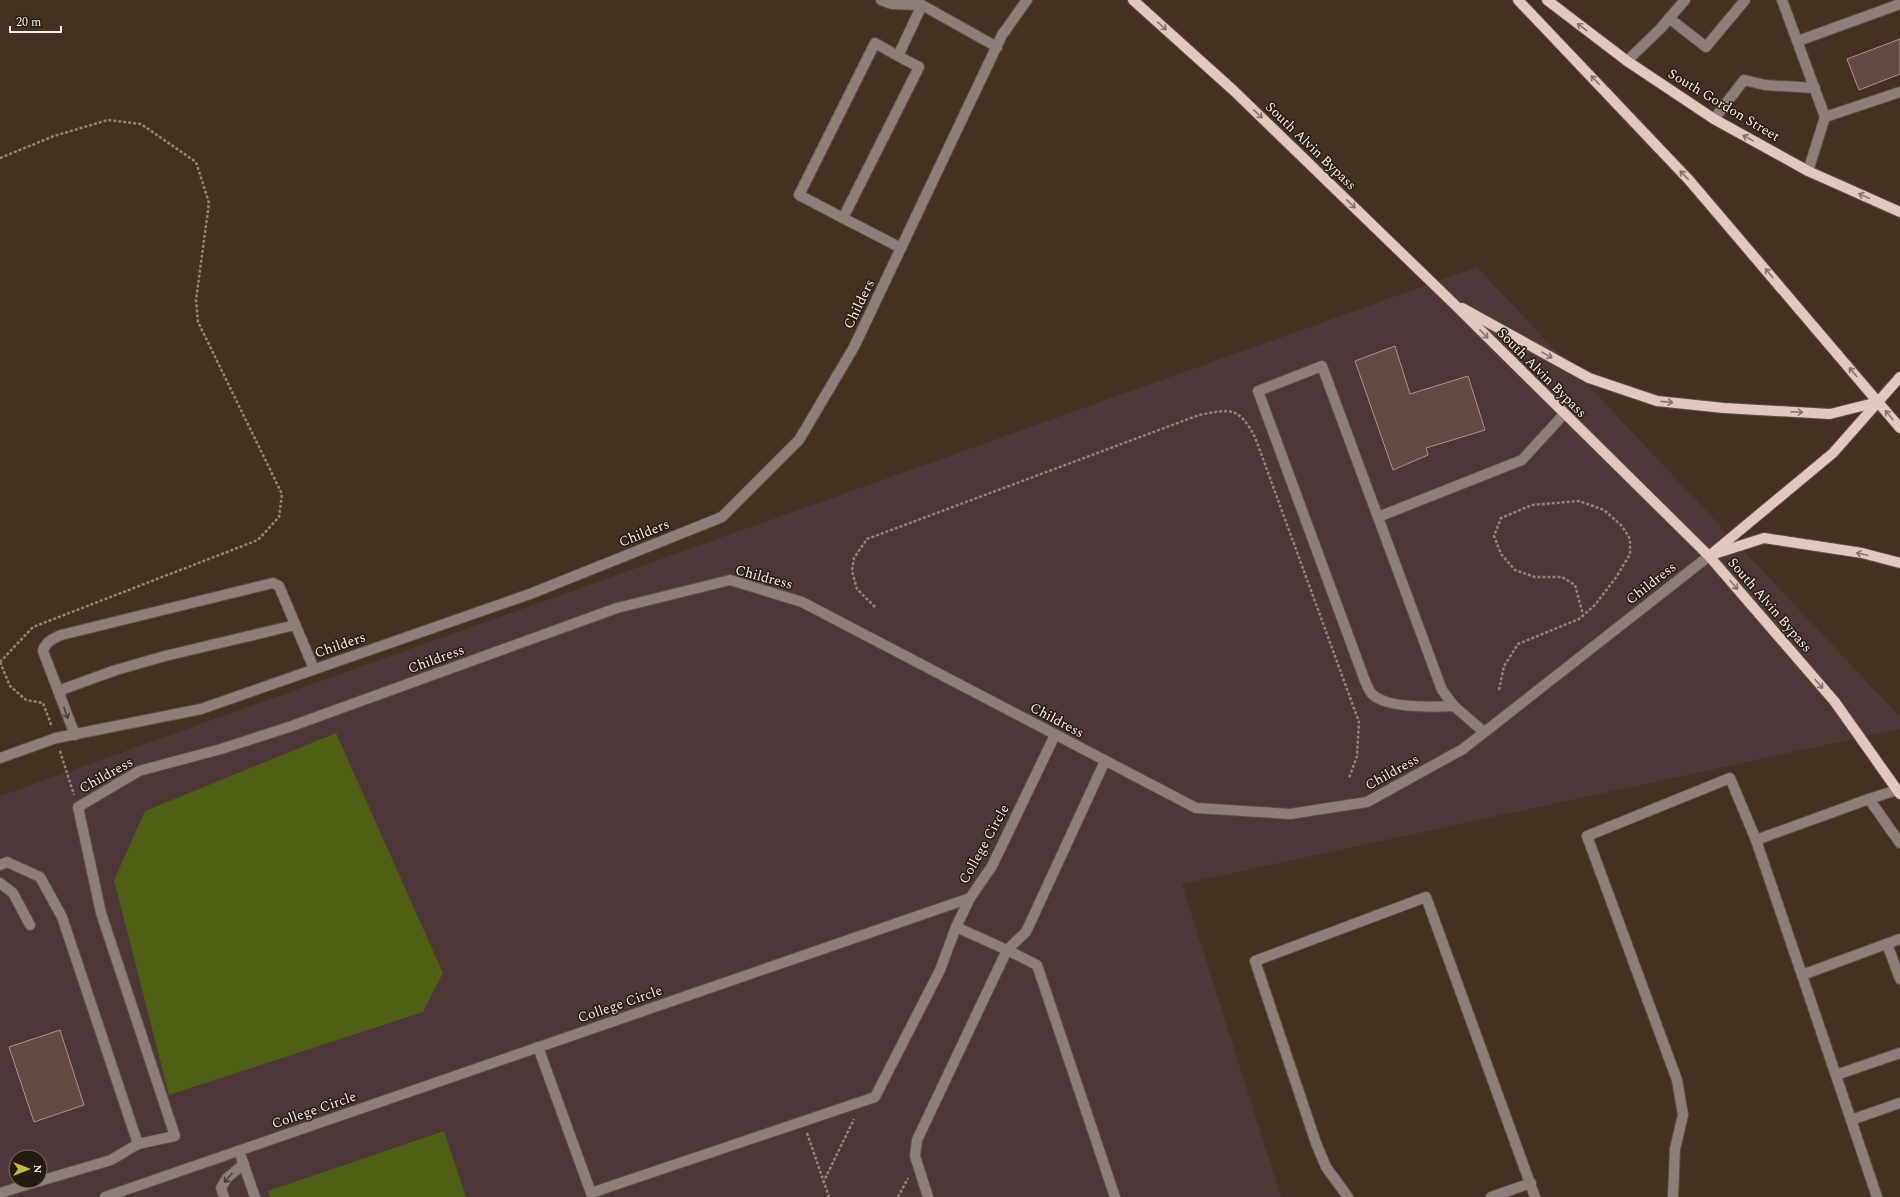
<svg xmlns="http://www.w3.org/2000/svg" width="1900" height="1197" viewBox="0 0 1900 1197" font-family="Spectral,serif">
	<style>
		.education { fill: #4c3739; fill-rule: evenodd }
		.green { fill: #4f6014 }
		.building { fill: #644a44; stroke: #ae908a }
		.lines { fill: none; stroke-linecap: round; stroke-linejoin: round }
		.minor-casing { stroke: #605040; stroke-width: 12 }
		.major-casing { stroke: #605040; stroke-width: 12 }
		.path { stroke: #938476; stroke-width: 2.5; stroke-dasharray: 3 2; stroke-linecap: butt }
		.minor { stroke: #8c7f7b; stroke-width: 10 }
		.major { stroke: #e2c8bf; stroke-width: 10 }
		.oneway { stroke: #83726a }
		.oneway2 { stroke: #483f38 }
		.labels { text-anchor: middle; dominant-baseline: central; stroke-width: 3; stroke-linejoin: round; paint-order: stroke }
		.street-label { font-size: 14px; fill: #faefe4; stroke: #241c14 }
	</style>
	<rect width="100%" height="100%" fill="#433221"/>
	<path class="education" d="M1477 267 1900 717V729L1182 884 1281 1197H0V796ZM16 1157H40V1181H16Z"/>
	<g class="green">
		<polygon points="336,733 443,973 423,1012 169,1095 114,880 145,811"/>
		<polygon points="444,1131 466,1197 270,1197 268,1191"/>
	</g>
	<g class="building">
		<polygon points="1900,39 1900,74 1859,90 1847,59"/>
		<polygon points="1395,346 1410,394 1468,376 1485,430 1426,448 1428,455 1393,470 1355,361"/>
		<polygon points="60,1030 84,1105 34,1122 9,1047"/>
	</g>
	<g class="lines">
		<g class="minor-casing">
			<g id="minor">
				<polyline points="881,0 892,4 922,5 997,47"/>
				<polyline points="1782,0 1825,117"/>
				<polyline points="1669,18 1706,47 1745,0"/>
				<polyline points="1798,41 1900,4"/>
				<polyline points="898,56 875,43 799,195 843,218 919,67 898,56 922,5"/>
				<polyline points="1627,61 1660,29 1685,0"/>
				<polyline points="1714,119 1744,80 1765,85 1815,88"/>
				<polyline points="1808,171 1825,117 1900,92"/>
				<polyline points="843,218 901,248"/>
				<polyline points="1378,517 1522,460 1564,414"/>
				<polyline points="58,691 116,670 165,656 295,625"/>
				<path d="M1454 706 1442 690 1322 366 1258 391 1365 681C1367 685 1369 691 1372 694 1387 709 1435 707 1454 706L1484 732"/>
				<path d="M75 735 43 651C46 641 53 639 61 635L273 583 279 586 314 669"/>
				<polyline points="0,758 56,738 201,709 530,594 722,517 799,440 854,347 1002,35 1027,0"/>
				<polyline points="1105,761 1026,932 1007,950 1037,965 1115,1197"/>
				<polyline points="1897,790 1869,799 1900,843"/>
				<polyline points="1756,840 1802,975"/>
				<polyline points="0,865 7,862 40,877 62,917 138,1144"/>
				<polyline points="0,883 13,893 30,925"/>
				<polyline points="1887,944 1900,979"/>
				<polyline points="538,1047 591,1193 875,1097 940,970 956,927 970,898"/>
				<polyline points="1836,1075 1900,1053"/>
				<polyline points="1851,1120 1900,1103"/>
				<polyline points="239,1151 255,1197"/>
				<polyline points="40,1181 111,1160 138,1144 175,1136 101,913 78,807 139,771 221,749 289,727 617,608 730,580 802,602 1196,808 1290,814 1367,802 1463,749 1709,556"/>
				<polyline points="0,1193 39,1181"/>
				<polyline points="105,1197 970,898 992,866 1055,735"/>
				<polyline points="224,1197 221,1188 227,1178 244,1164"/>
				<polyline points="928,1197 915,1156 917,1140 1007,950 956,927"/>
				<polyline points="1348,1197 1326,1167 1316,1143 1255,961 1426,897 1535,1197"/>
				<polyline points="1491,1197 1531,1183"/>
				<polyline points="1673,1197 1675,1149 1683,1115 1677,1080 1587,836 1730,778 1756,840 1869,799"/>
				<polyline points="1877,1197 1802,975 1900,939"/>
			</g>
		</g>
		<g class="major-casing">
			<g id="major">
				<polyline points="1133,0 1233,90 1452,302 1709,556 1835,702 1900,794"/>
				<polyline points="1518,0 1689,180 1900,428"/>
				<polyline points="1547,0 1627,61 1714,119 1808,171 1900,212"/>
				<polyline points="1462,308 1589,378 1657,401 1724,408 1830,414 1878,402"/>
				<polyline points="1714,554 1764,538 1862,553 1900,563"/>
				<polyline points="1709,556 1833,453 1900,377"/>
			</g>
		</g>
		<g class="path">
			<polyline points="0,158 54,136 108,120 141,124 196,162 209,203 196,300 198,322 282,494 279,517 258,540 33,627 0,662"/>
			<path d="M875 607 857 589 852 571 854 558 867 539 1199 415C1231 409 1238 406 1255 437L1359 722 1357 756 1349 778"/>
			<polyline points="0,662 10,686 26,700 43,703 52,727"/>
			<polyline points="1499,690 1504,666 1518,644 1579,619 1595,605 1617,576 1630,554 1630,539 1622,526 1604,510 1579,501 1532,505 1501,518 1494,536 1501,554 1515,570 1535,577 1562,577 1575,585 1583,615"/>
			<polyline points="60,751 74,795"/>
			<polyline points="807,1133 829,1197"/>
			<polyline points="823,1183 854,1119"/>
			<polyline points="898,1197 908,1178"/>
		</g>
		<use href="#minor" class="minor"/>
		<use href="#major" class="major"/>
	</g>
	<defs><path id="oneway-shaft" d="M-6 0H5M1.5-3L5.5 0L1.5 3" fill="none" stroke-width="1.6" stroke-linecap="round" stroke-linejoin="round"/></defs>
	<g class="oneway">
		<use href="#oneway-shaft" transform="translate(1162 26) rotate(42)"/>
		<use href="#oneway-shaft" transform="translate(1582 27) rotate(-143)"/>
		<use href="#oneway-shaft" transform="translate(1595 80) rotate(-134)"/>
		<use href="#oneway-shaft" transform="translate(1258 114) rotate(44)"/>
		<use href="#oneway-shaft" transform="translate(1748 138) rotate(-151)"/>
		<use href="#oneway-shaft" transform="translate(1684 175) rotate(-134)"/>
		<use href="#oneway-shaft" transform="translate(1864 196) rotate(-156)"/>
		<use href="#oneway-shaft" transform="translate(1351 204) rotate(44)"/>
		<use href="#oneway-shaft" transform="translate(1769 273) rotate(-130)"/>
		<use href="#oneway-shaft" transform="translate(1484 334) rotate(45)"/>
		<use href="#oneway-shaft" transform="translate(1547 355) rotate(29)"/>
		<use href="#oneway-shaft" transform="translate(1853 372) rotate(-130)"/>
		<use href="#oneway-shaft" transform="translate(1667 402) rotate(6)"/>
		<use href="#oneway-shaft" transform="translate(1797 412) rotate(3)"/>
		<use href="#oneway-shaft" transform="translate(1889 415) rotate(-130)"/>
		<use href="#oneway-shaft" transform="translate(1862 554) rotate(-168)"/>
		<use href="#oneway-shaft" transform="translate(1734 585) rotate(49)"/>
		<use href="#oneway-shaft" transform="translate(1819 684) rotate(49)"/>
	</g>
	<g class="oneway2">
		<use href="#oneway-shaft" transform="translate(66 713) rotate(70)"/>
		<use href="#oneway-shaft" transform="translate(228 1178) rotate(131)"/>
	</g>
	<g class="labels">
		<g class="street-label">
			<text transform="translate(1724 105) rotate(31)">South Gordon Street</text>
			<text transform="translate(1311 146) rotate(44)">South Alvin Bypass</text>
			<text transform="translate(859 304) rotate(-64)">Childers</text>
			<text transform="translate(1542 373) rotate(45)">South Alvin Bypass</text>
			<text transform="translate(644 533) rotate(-22)">Childers</text>
			<text transform="translate(764 577) rotate(15)">Childress</text>
			<text transform="translate(1651 583) rotate(-38)">Childress</text>
			<text transform="translate(1770 605) rotate(49)">South Alvin Bypass</text>
			<text transform="translate(340 645) rotate(-19)">Childers</text>
			<text transform="translate(436 659) rotate(-20)">Childress</text>
			<text transform="translate(1057 720) rotate(28)">Childress</text>
			<text transform="translate(1392 772) rotate(-29)">Childress</text>
			<text transform="translate(106 775) rotate(-29)">Childress</text>
			<text transform="translate(984 844) rotate(-61)">College Circle</text>
			<text transform="translate(620 1004) rotate(-19)">College Circle</text>
			<text transform="translate(314 1110) rotate(-19)">College Circle</text>
		</g>
	</g>
	<g transform="translate(28 1169) rotate(90)"><circle r="19" fill="#241c14" stroke="#7a7067"/>
	<path d="M0-3L7 15L0 10L-7 15Z" fill="#c6bc3d"/>
	<text y="-6" font-size="11" font-weight="bold" text-anchor="middle" fill="#faefe4">N</text>
	</g>
	<path d="M10 26v6h51v-6" fill="none" stroke="#faefe4" stroke-width="2"/>
	<text x="16" y="26" font-size="12" fill="#faefe4" stroke="#241c14" stroke-width="3" paint-order="stroke">20 m</text>
</svg>
